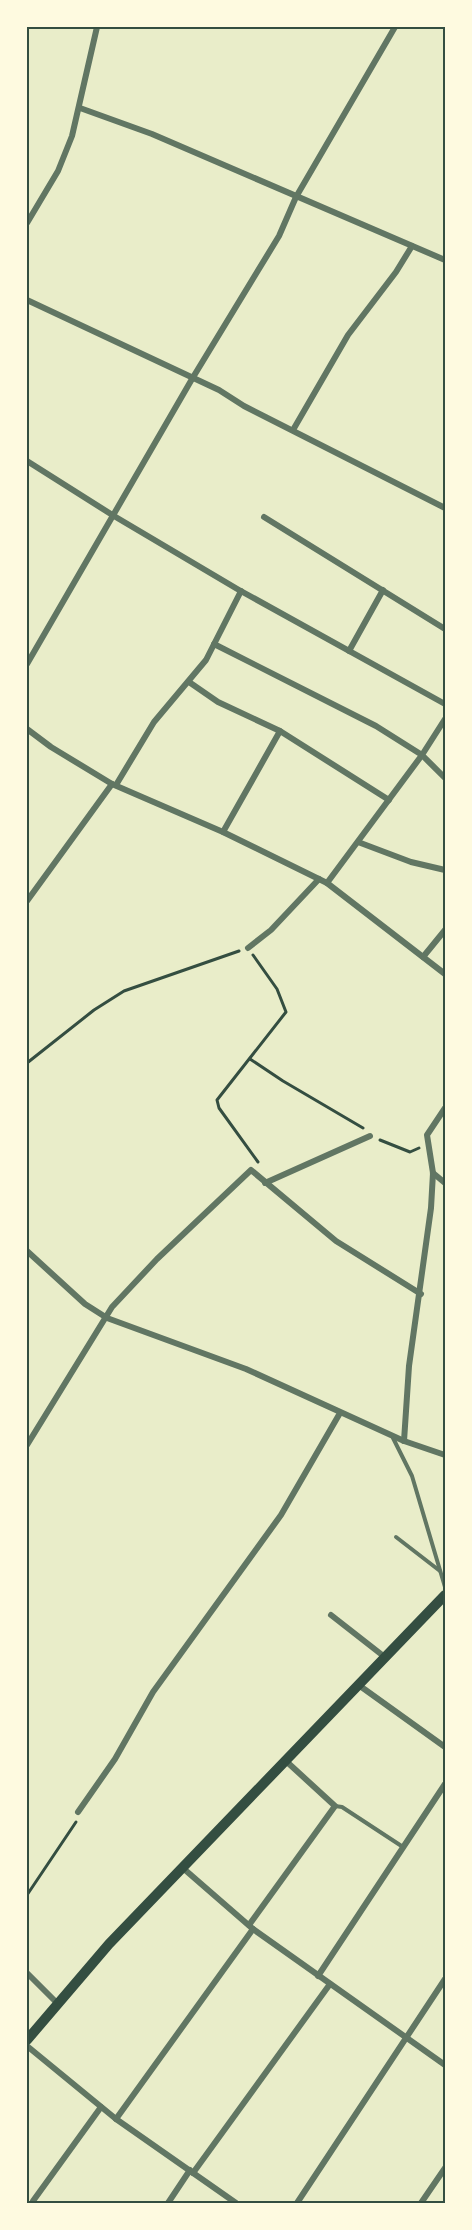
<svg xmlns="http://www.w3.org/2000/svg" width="472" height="2230" viewBox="0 0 472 2230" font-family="'Source Sans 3',sans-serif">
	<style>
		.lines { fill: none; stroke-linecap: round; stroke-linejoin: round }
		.path { stroke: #344e41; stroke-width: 3 }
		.service { stroke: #617663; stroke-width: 4 }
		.minor { stroke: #617663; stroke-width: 6 }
		.secondary { stroke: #344e41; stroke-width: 10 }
		.neatline { fill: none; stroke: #344e41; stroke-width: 2 }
	</style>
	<rect width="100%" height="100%" fill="#e9edc9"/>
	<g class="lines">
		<g class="path">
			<polyline points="253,955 277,989 286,1012 217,1100 219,1108 258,1162"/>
			<polyline points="250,1059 283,1081 363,1128"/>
			<polyline points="27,1063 94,1010 124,991 239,951"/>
			<polyline points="380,1140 410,1152 419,1148"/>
			<polyline points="27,1895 76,1822"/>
		</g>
		<g class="service">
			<polyline points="393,1438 412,1476 445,1587"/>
			<polyline points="396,1537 440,1571"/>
			<polyline points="335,1806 342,1807 403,1847"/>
		</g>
		<g class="minor">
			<polyline points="80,108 152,134 445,260"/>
			<polyline points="27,223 58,171 72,136 97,27"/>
			<polyline points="27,300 219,390 244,406 445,508"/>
			<polyline points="293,430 348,335 396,272 412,246"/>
			<polyline points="27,461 114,516 239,590 445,704"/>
			<polyline points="264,517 445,629"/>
			<polyline points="214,644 376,726 422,755 327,883"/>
			<polyline points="349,651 383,590"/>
			<polyline points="27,664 192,379 279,236 296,197 395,27"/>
			<polyline points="189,682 218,702 280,731 389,800"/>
			<polyline points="445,719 422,755 445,778"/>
			<polyline points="27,729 51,747 112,784 223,832 327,883 445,974"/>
			<polyline points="116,785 154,722 206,660 241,591"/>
			<polyline points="223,832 280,731"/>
			<polyline points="358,842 411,862 445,870"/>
			<polyline points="27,901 112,784"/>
			<polyline points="248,948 271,930 319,879"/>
			<polyline points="423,957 445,930"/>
			<polyline points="433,1173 445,1183"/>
			<polyline points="265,1183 370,1136"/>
			<polyline points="27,1251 85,1304 107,1318 246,1369 404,1441 445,1455"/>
			<polyline points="404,1441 409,1366 431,1208 433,1173 427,1135 445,1108"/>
			<polyline points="27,1445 112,1307 157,1259 251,1170 336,1241 421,1294"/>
			<polyline points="331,1615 386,1658"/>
			<polyline points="360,1686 445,1747"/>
			<polyline points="78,1812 115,1759 153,1692 281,1515 340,1413"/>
			<polyline points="184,1869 253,1929 445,2065"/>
			<polyline points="249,1925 335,1806 287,1762"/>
			<polyline points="27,1973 58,2004"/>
			<polyline points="318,1976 445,1784"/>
			<polyline points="27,2046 116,2119 236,2203"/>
			<polyline points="116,2119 253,1929"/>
			<polyline points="193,2173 330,1984"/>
			<polyline points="33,2201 101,2107"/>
			<polyline points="168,2203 190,2170"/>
			<polyline points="297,2203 445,1979"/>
			<polyline points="421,2203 445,2168"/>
		</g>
		<polyline class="secondary" points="27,2040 109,1944 445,1595"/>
	</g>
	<rect width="472" height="2230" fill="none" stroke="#fefae0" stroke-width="57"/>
	<rect x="28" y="28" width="416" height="2174" class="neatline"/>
</svg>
